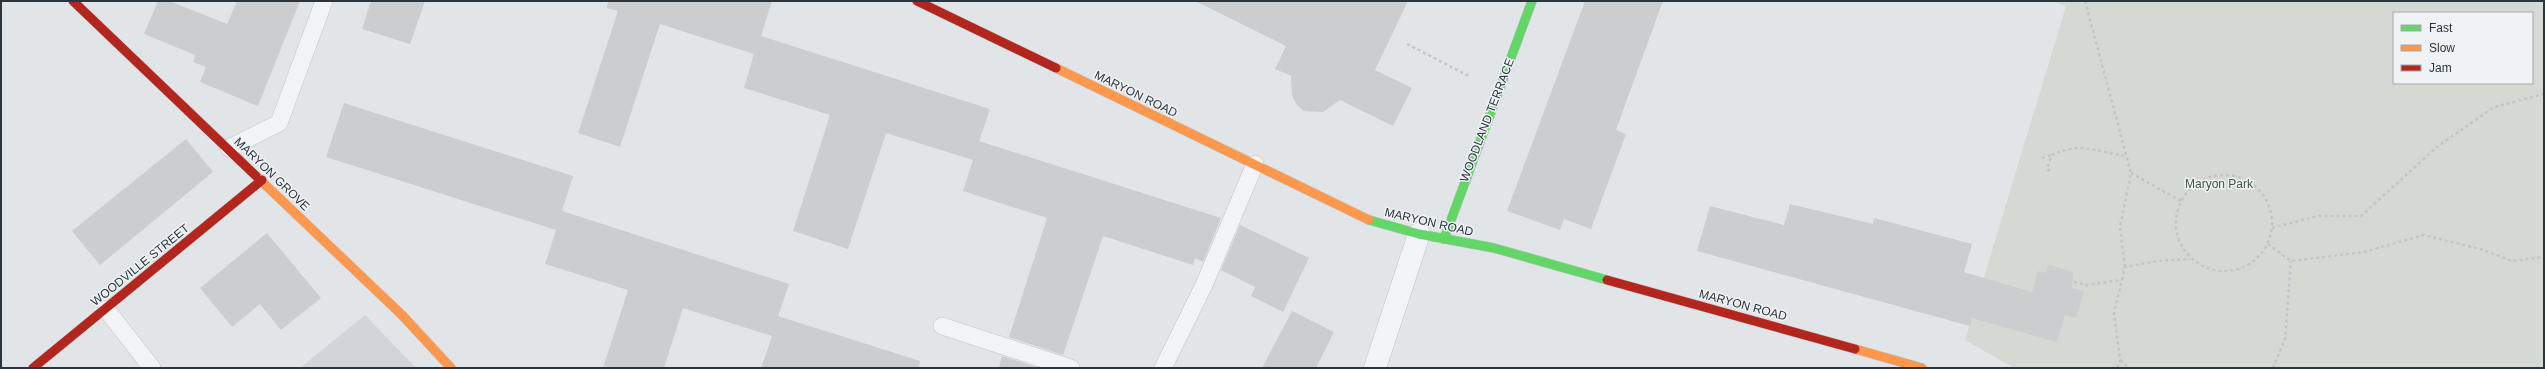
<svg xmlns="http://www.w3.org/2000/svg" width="2545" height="369" viewBox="0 0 2545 369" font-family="Helvetica,sans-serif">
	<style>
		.built { fill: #d1d5da }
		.green { fill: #d4dad3; fill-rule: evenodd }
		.building { fill: #cbcdcf }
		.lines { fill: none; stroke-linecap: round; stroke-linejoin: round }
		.lane-casing { stroke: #c1c3c5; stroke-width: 18 }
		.street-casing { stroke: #c1c3c5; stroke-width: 23 }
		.fast-casing { stroke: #c1c3c5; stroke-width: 10 }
		.slow-casing { stroke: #c1c3c5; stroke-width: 10 }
		.jam-casing { stroke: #c1c3c5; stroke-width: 10 }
		.path { stroke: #c2c5c7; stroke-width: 2.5; stroke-dasharray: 3 3; stroke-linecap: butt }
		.lane { stroke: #f1f3f4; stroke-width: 17 }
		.street { stroke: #f1f3f4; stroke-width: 22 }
		.fast { stroke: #63d668; stroke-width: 9 }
		.slow { stroke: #ff974d; stroke-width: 9 }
		.jam { stroke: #b3261e; stroke-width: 9 }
		.labels { text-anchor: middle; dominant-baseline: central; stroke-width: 3; stroke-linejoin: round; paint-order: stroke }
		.street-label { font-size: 12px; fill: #2b353e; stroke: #f0f3f6 }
		.park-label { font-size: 12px; fill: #44583a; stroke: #f0f3f6 }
	</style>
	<rect width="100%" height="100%" fill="#e2e5e7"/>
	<polygon class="built" points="365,315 416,368 300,368"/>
	<path class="green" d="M2051 1H2544V368H2014L1965 340 2066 6ZM2394 13H2532V83H2394Z"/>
	<g class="building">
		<polygon points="158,1 169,1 227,24 237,1 300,1 258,106 200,82 206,67 193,62 195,55 144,34"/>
		<polygon points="371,1 425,1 410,44 362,29"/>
		<polygon points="608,1 772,1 761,36 990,109 973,160 886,133 848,249 793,231 830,115 744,88 754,54 660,24 620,147 578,133 618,11 607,8"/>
		<polygon points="1195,1 1408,1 1375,70 1412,88 1393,126 1340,100 1323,112 1304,111 1297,105 1292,96 1291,76 1275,69 1286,46"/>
		<polygon points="1585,1 1663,1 1616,130 1626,134 1591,229 1564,219 1560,230 1507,211"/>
		<polygon points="344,103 573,176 562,211 789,284 778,316 920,361 919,368 761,368 772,336 683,308 664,368 603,368 628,290 545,264 556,230 326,157"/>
		<polygon points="186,139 213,172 100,265 72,231"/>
		<polygon points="979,141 1221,218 1203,262 1195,258 1193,265 1103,236 1063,355 1009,337 1047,218 963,191"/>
		<polygon points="1790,204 1873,224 1874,218 1972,244 1964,272 2032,292 2038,271 2046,273 2049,265 2073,272 2072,288 2084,291 2076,318 2065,315 2057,342 1972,318 1970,326 1697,251 1710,206 1784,225"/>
		<polygon points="1240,225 1309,258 1283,312 1251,296 1255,287 1221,270"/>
		<polygon points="267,233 321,298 281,330 260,304 232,327 200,288"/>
		<polygon points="1292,311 1334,332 1316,368 1262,368"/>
		<polygon points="1002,356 1039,368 999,368"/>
	</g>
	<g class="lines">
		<g class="lane-casing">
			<g id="lane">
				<polyline points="229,148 279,123 324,1"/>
				<polyline points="106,309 152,368"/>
				<polyline points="942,326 1071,368"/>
				<polyline points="1163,368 1204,285 1255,164"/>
			</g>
		</g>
		<g class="street-casing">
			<polyline id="street" points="1375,368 1419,234"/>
		</g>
		<g class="fast-casing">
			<g id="fast">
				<polyline points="1369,220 1419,234 1494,248 1607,280"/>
				<polyline points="1444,239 1532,1"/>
			</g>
		</g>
		<g class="slow-casing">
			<g id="slow">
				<polyline points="1056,68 1369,220"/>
				<polyline points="256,176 402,315 451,368"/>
				<polyline points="1855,349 1922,368"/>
			</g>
		</g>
		<g class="jam-casing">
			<g id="jam">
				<polyline points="73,1 256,176"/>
				<polyline points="917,1 1056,68"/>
				<polyline points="1607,280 1855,349"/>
				<polyline points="33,368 262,180"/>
			</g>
		</g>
		<g class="path">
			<polyline points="2085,1 2131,173 2120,227 2125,267"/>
			<polyline points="1407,44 1469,76"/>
			<polyline points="2042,158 2052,155"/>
			<path d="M2050 171 2047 169 2052 155C2081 141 2096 152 2126 156"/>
			<polyline points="2131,173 2181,201"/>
			<circle cx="2224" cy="223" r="48"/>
			<polyline points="2272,228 2318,216 2361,216 2437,147 2494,107 2544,94"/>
			<polyline points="2268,244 2291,261 2364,252 2424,235 2484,250 2512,261 2544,257"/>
			<polyline points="2074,282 2086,285 2122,280"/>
			<polyline points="2120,360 2129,368"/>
			<polyline points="2117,368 2120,360 2114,313 2125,267 2157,261 2190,259"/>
			<polyline points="2273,368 2285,339 2291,261"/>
		</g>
		<use href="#lane" class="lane"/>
		<use href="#street" class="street"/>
		<use href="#fast" class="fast"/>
		<use href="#slow" class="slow"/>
		<use href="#jam" class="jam"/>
	</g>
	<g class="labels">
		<g class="street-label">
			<text transform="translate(1136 94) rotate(26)">MARYON ROAD</text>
			<text transform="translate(1487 120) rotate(-69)">WOODLAND TERRACE</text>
			<text transform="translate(272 174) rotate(44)">MARYON GROVE</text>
			<text transform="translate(1429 222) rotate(13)">MARYON ROAD</text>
			<text transform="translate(140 265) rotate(-39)">WOODVILLE STREET</text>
			<text transform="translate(1743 305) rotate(15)">MARYON ROAD</text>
		</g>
		<g class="park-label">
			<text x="2219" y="184">Maryon Park</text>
		</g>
	</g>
	<rect width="2545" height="369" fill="none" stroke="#2b353e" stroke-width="4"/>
	<rect x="2393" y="12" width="140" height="72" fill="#f0f3f6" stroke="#a1a7ac"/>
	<rect x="2401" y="25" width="20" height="6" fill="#63d668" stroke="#a1a7ac"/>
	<text x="2429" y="32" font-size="12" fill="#2b353e">Fast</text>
	<rect x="2401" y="45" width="20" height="6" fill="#ff974d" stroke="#a1a7ac"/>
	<text x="2429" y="52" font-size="12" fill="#2b353e">Slow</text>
	<rect x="2401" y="65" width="20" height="6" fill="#b3261e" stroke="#a1a7ac"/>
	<text x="2429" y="72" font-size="12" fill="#2b353e">Jam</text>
</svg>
